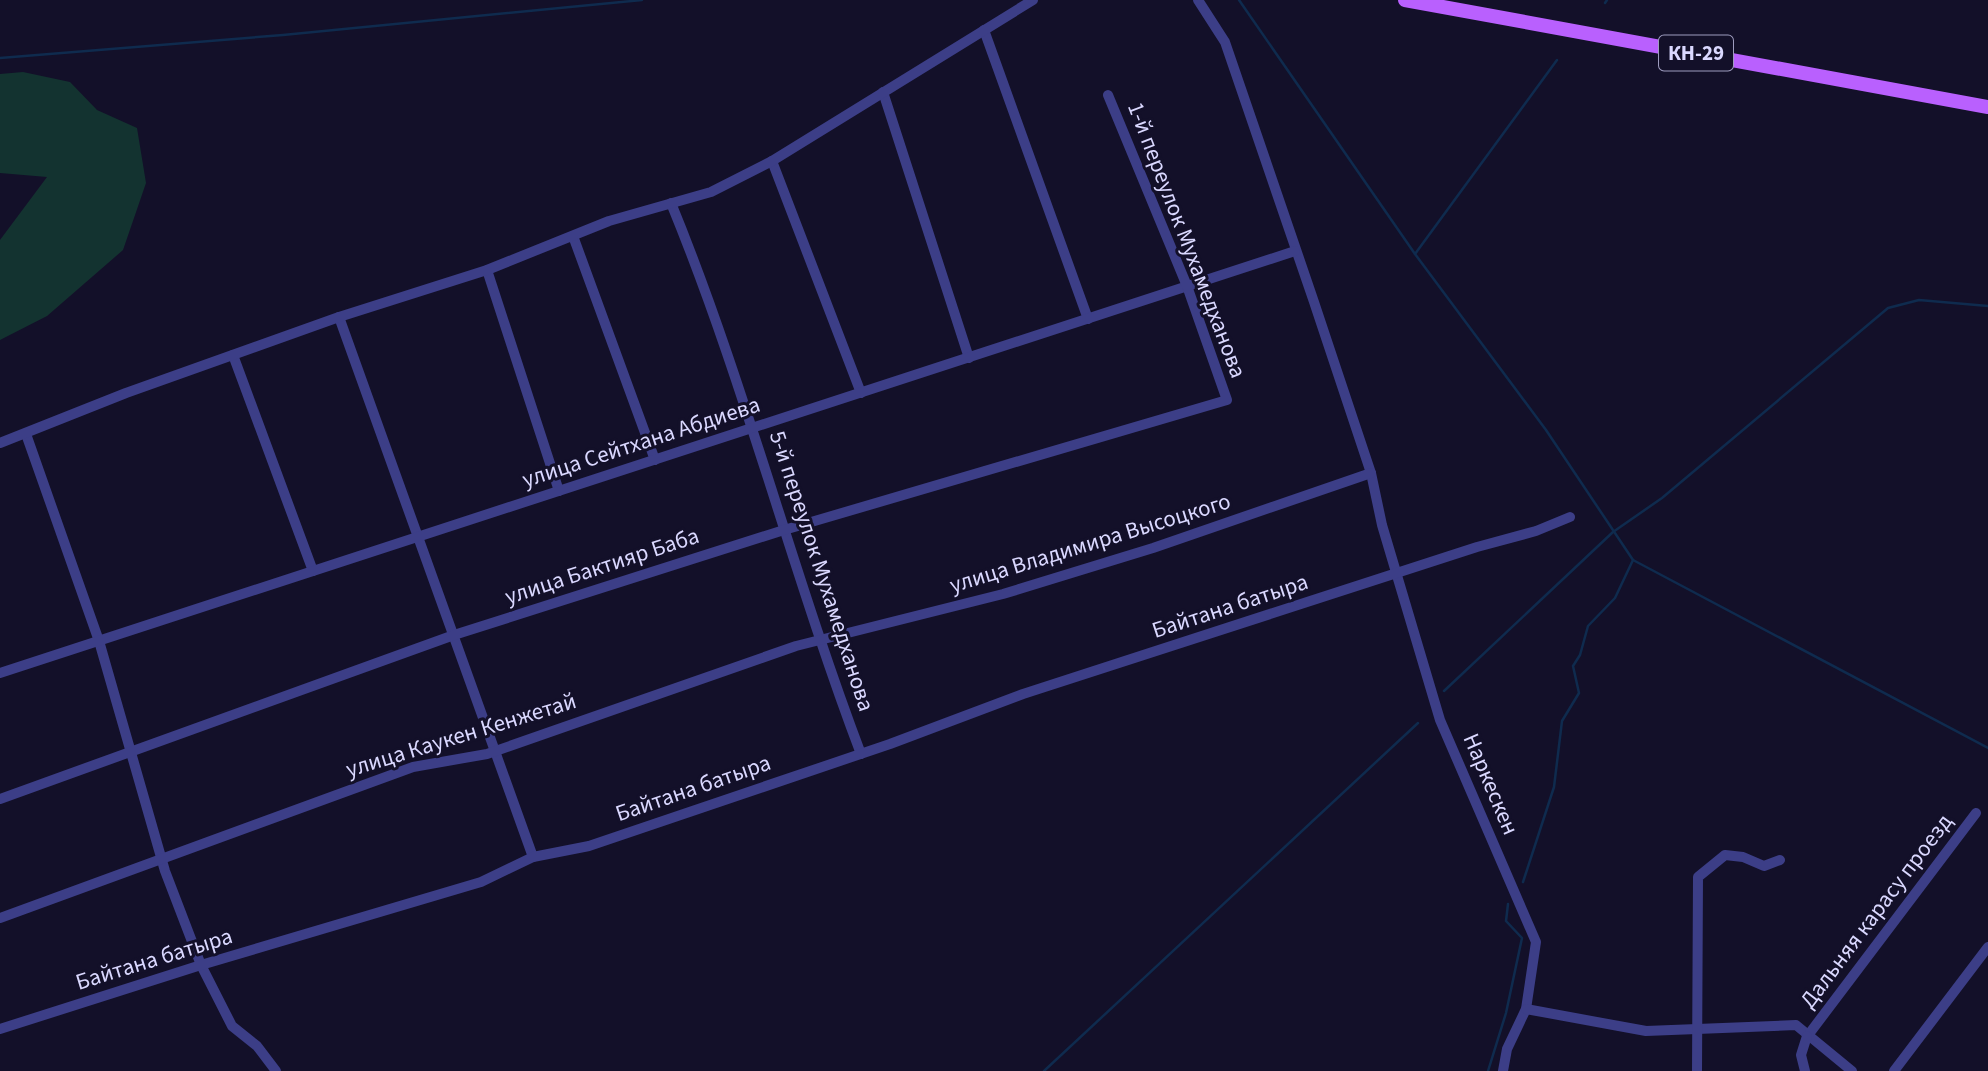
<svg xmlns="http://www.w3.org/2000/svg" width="1988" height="1071" viewBox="0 0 1988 1071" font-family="'Source Sans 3',sans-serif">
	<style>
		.green { fill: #133330 }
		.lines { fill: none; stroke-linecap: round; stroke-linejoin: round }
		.stream { stroke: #0f2b4e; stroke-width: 2.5 }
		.minor { stroke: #3c3e87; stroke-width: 10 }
		.major { stroke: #b960fe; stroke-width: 14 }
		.labels { text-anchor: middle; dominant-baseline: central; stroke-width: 6; stroke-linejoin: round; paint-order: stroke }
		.shield { fill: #131029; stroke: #9e9cbf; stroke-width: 2 }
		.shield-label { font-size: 21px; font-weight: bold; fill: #dad8ff }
		.street-label { font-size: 23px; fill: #dad8ff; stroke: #131029 }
	</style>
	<rect width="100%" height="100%" fill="#131029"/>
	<polygon class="green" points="23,72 70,82 97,110 137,128 146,183 123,250 47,316 0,340 0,240 47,177 0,173 0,74"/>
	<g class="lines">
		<g class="stream">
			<polyline points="1239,0 1415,254 1546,430 1633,560 1988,748"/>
			<polyline points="1605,3 1607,0"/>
			<polyline points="0,58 283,35 642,0"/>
			<polyline points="1415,254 1557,60"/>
			<polyline points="1444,691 1613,532 1662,498 1888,308 1919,300 1988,306"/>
			<polyline points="1523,882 1554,787 1562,721 1579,693 1573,666 1580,655 1588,626 1615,598 1633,560"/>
			<polyline points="1044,1071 1418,723"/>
			<polyline points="1488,1071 1506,1013 1522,938 1506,921 1508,904"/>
		</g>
		<g class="minor">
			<polyline points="1198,0 1225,42 1314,302 1371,473 1382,525 1440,720 1536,942 1526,1009 1507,1049 1503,1071"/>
			<polyline points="984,30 1088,319"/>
			<polyline points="883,92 969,358"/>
			<polyline points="772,161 861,393"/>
			<path d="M671 203C745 383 792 572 861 754"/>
			<polyline points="573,236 655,460"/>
			<polyline points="487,270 559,491"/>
			<polyline points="339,317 533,857"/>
			<polyline points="233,355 313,571"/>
			<polyline points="26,434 99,641 165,871 201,965 232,1026 257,1046 276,1071"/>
			<polyline points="0,443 126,393 339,317 487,270 609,221 711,192 772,161 1033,0"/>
			<polyline points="0,673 1295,251"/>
			<polyline points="0,799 454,635 784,530 1227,400 1187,286 1108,95"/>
			<polyline points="0,918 413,767 487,754 796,646 1003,594 1153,548 1371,473"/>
			<polyline points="1526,1009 1646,1031 1796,1025 1852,1071"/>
			<polyline points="0,1029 201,965 481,882 533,857 589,846 890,744 1023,694 1477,547 1536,531 1570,517"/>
			<polyline points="1809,1034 1976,813"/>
			<polyline points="1697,1071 1698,877 1725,855 1743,857 1764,866 1780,860"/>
			<polyline points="1805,1071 1801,1055 1807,1036"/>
			<polyline points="1894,1071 1988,947"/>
		</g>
		<polyline class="major" points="1405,0 1988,107"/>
	</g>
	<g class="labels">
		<rect class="shield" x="1659" y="35.5" width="74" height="35" rx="5"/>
		<g class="shield-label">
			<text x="1696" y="53">КН-29</text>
		</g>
		<g class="street-label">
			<text transform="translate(1187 240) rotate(69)">1-й переулок Мухамедханова</text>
			<text transform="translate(641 442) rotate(-18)">улица Сейтхана Абдиева</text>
			<text transform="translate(1090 543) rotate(-17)">улица Владимира Высоцкого</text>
			<text transform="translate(602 566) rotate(-18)">улица Бактияр Баба</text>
			<text transform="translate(822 571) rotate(72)">5-й переулок Мухамедханова</text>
			<text transform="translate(1230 606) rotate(-18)">Байтана батыра</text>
			<text transform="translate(461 735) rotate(-17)">улица Каукен Кенжетай</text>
			<text transform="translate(1491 784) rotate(67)">Наркескен</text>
			<text transform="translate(693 788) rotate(-19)">Байтана батыра</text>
			<text transform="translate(1876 911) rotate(-53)">Дальняя карасу проезд</text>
			<text transform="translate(154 959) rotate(-17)">Байтана батыра</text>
		</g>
	</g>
</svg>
